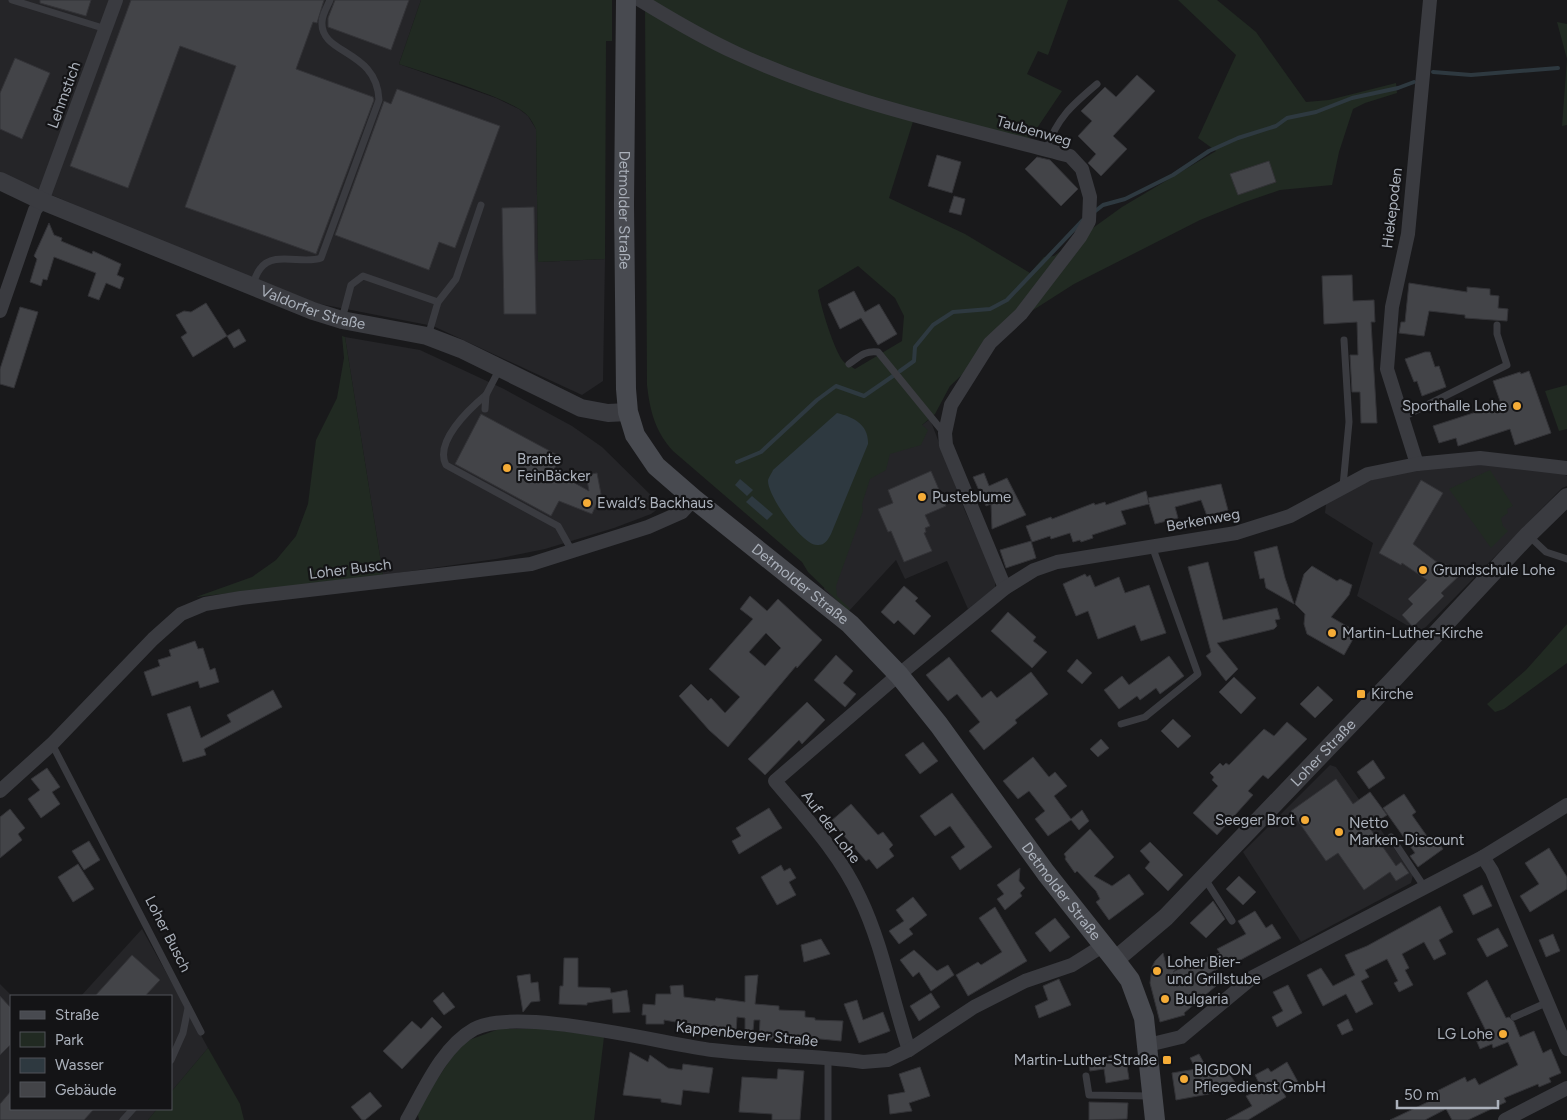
<svg xmlns="http://www.w3.org/2000/svg" width="1567" height="1120" viewBox="0 0 1567 1120" font-family="Figtree,sans-serif">
	<style>
		.built { fill: #252528 }
		.green { fill: #212a22; fill-rule: evenodd }
		.water { fill: #2e3940 }
		.lines { fill: none; stroke-linecap: round; stroke-linejoin: round }
		.stream { stroke: #2e3940; stroke-width: 4 }
		.building { fill: #434448; stroke: #333337; fill-rule: evenodd }
		.service { stroke: #3a3b40; stroke-width: 7 }
		.minor { stroke: #3a3b40; stroke-width: 14 }
		.tertiary { stroke: #3a3b40; stroke-width: 18 }
		.secondary { stroke: #484a50; stroke-width: 20 }
		.poi-dot { fill: #f5ac37; stroke: #141416; stroke-width: 2 }
		.labels { text-anchor: middle; dominant-baseline: central; stroke-width: 4.5; stroke-linejoin: round; paint-order: stroke }
		.street-label { font-size: 15px; fill: #abb1bb; stroke: #141416 }
		.poi-label { font-size: 15px; fill: #abb1bb; stroke: #141416; text-anchor: start }
	</style>
	<rect width="100%" height="100%" fill="#19191b"/>
	<g class="built">
		<polygon points="0,0 421,0 399,64 496,98 519,109 528,116 536,129 538,262 605,259 603,381 582,395 433,326 315,303 279,292 0,173"/>
		<polygon points="345,337 420,350 504,389 572,426 602,447 662,506 651,514 614,528 545,549 496,559 383,575"/>
		<polygon points="930,419 965,511 995,578 995,588 968,609 947,561 905,579 896,560 848,612 824,589 881,447 901,441"/>
		<polygon points="1479,462 1564,474 1567,476 1567,486 1562,488 1420,633 1357,596 1373,543 1325,513 1326,504 1351,489 1372,480 1411,470"/>
		<polygon points="1330,765 1336,767 1413,875 1411,883 1301,942 1243,852"/>
		<polygon points="142,929 208,1048 171,1092 171,996 81,996"/>
		<polygon points="0,984 12,996 11,1109 157,1109 148,1120 0,1120"/>
	</g>
	<g class="green">
		<path d="M421 0H612V41H606L605 259 538 262 536 129C534 125 531 119 528 116 512 98 425 73 399 64Z"/>
		<path d="M645 0H1068L1048 55 1038 51 1027 74 1062 91 1029 140 916 112 889 198 965 234 1030 273 1044 257 1054 256 1122 207 1216 151 1198 138 1236 55 1178 0H1217L1256 32 1306 102 1329 100 1396 83 1397 93 1365 103 1353 109 1339 152 1332 185 1280 190 1242 203 1200 220 1074 284 1027 314 950 386 935 414 922 425 928 430 921 445 890 454 886 470 870 479 862 504 863 511 836 586 837 596 850 609 848 611 808 572 802 562 673 451C655 431 650 411 647 385ZM858 266 895 298 904 316 902 341 855 369C852 367 848 365 845 363 835 355 820 304 818 290Z"/>
		<polygon points="1557,22 1567,24 1567,125 1562,126 1567,59"/>
		<polygon points="342,336 345,337 383,575 196,597 252,577 276,560 296,536 308,504 316,440 337,398 344,358"/>
		<polygon points="1567,385 1567,429 1559,431 1545,391"/>
		<polygon points="1490,470 1513,506 1507,509 1508,513 1501,518 1503,526 1508,531 1491,548 1449,489"/>
		<polygon points="1567,624 1567,663 1504,709 1495,712 1487,704 1526,670"/>
		<polygon points="499,1029 549,1029 604,1037 594,1120 419,1120 417,1110 461,1043"/>
		<polygon points="208,1048 240,1104 244,1120 148,1120 157,1109 171,1109 171,1092"/>
	</g>
	<g class="water">
		<path d="M837 413C854 417 869 425 868 444L831 534C828 540 824 546 817 545 802 545 768 496 768 481 768 478 772 473 773 470Z"/>
		<polygon points="740,479 753,490 747,496 735,485"/>
		<polygon points="752,496 773,514 767,520 746,502"/>
	</g>
	<g class="lines">
		<g class="stream">
			<polyline points="1433,72 1471,75 1558,68"/>
			<polyline points="1094,212 1103,205 1125,199 1173,175 1209,151 1238,138 1276,126 1287,118 1316,112 1352,98 1398,88 1414,82"/>
			<polyline points="900,371 914,361 915,347 933,325 953,312 990,309 1007,300 1083,220"/>
			<polyline points="737,462 761,452 817,400 836,386 864,396 893,376"/>
		</g>
	</g>
	<g class="building">
		<polygon points="40,0 91,0 86,16 40,3"/>
		<polygon points="131,0 324,0 317,23 313,22 296,69 373,97 374,100 316,254 185,207 236,66 180,46 128,188 70,166"/>
		<polygon points="335,0 409,0 391,50 328,27 328,18"/>
		<polygon points="15,58 50,73 22,139 0,129 0,93"/>
		<polygon points="1137,75 1155,91 1113,136 1127,149 1101,176 1088,163 1096,154 1078,136 1092,121 1081,111 1105,87 1116,97"/>
		<polygon points="397,89 500,126 455,248 439,242 429,270 335,235 384,101 391,104"/>
		<polygon points="937,155 961,162 952,193 928,186"/>
		<polygon points="1037,157 1050,160 1078,189 1061,206 1025,169"/>
		<polygon points="1269,161 1276,182 1238,195 1230,174"/>
		<polygon points="954,196 965,199 961,215 949,212"/>
		<polygon points="534,207 536,314 504,314 502,208"/>
		<polygon points="49,223 54,235 62,238 61,241 92,254 93,251 121,264 117,275 124,278 120,289 106,283 99,300 88,296 96,273 54,257 47,280 43,279 41,286 30,282 37,259 34,256"/>
		<polygon points="1352,275 1353,301 1374,300 1375,322 1371,322 1377,423 1361,423 1360,392 1352,392 1350,355 1358,355 1357,322 1324,324 1322,276"/>
		<polygon points="1409,283 1467,292 1467,287 1490,289 1490,295 1499,296 1498,308 1508,309 1507,321 1465,318 1465,315 1429,311 1424,336 1399,333 1401,322 1405,322"/>
		<polygon points="854,291 865,312 879,304 897,334 878,345 861,318 840,329 828,304"/>
		<polygon points="206,303 227,336 239,329 246,341 234,348 227,336 193,357 181,337 187,333 176,315 184,311 191,312"/>
		<polygon points="20,307 38,312 14,388 0,384 0,369"/>
		<polygon points="1425,352 1430,352 1435,367 1439,366 1446,387 1422,396 1417,381 1414,382 1405,359"/>
		<polygon points="1529,371 1551,433 1515,445 1510,429 1458,446 1456,438 1439,443 1433,426 1501,404 1493,381 1520,372 1521,374"/>
		<polygon points="481,414 561,457 553,471 589,491 586,475 597,473 601,494 592,514 559,501 551,516 455,464"/>
		<polygon points="931,471 946,506 925,515 930,526 925,528 926,532 924,533 932,551 904,562 891,531 888,532 878,509 893,503 888,490"/>
		<polygon points="984,473 989,486 1007,478 1026,515 992,529 991,504 986,506 973,477"/>
		<polygon points="1421,480 1443,493 1413,544 1442,566 1446,564 1459,576 1441,593 1444,596 1413,627 1402,615 1413,604 1408,599 1427,580 1402,563 1401,565 1379,553"/>
		<polygon points="1221,484 1228,510 1207,516 1201,500 1175,507 1178,518 1155,524 1149,504 1121,511 1126,524 1092,535 1093,538 1081,542 1080,540 1073,542 1070,533 1051,539 1050,536 1032,542 1026,526 1051,517 1052,519 1094,503 1095,505 1105,502 1106,505 1146,491 1149,503 1148,498"/>
		<polygon points="1031,541 1036,558 1006,568 1000,550"/>
		<polygon points="1277,546 1285,578 1294,604 1266,588 1264,578 1260,579 1254,552"/>
		<polygon points="1208,562 1223,620 1277,608 1280,619 1275,620 1277,626 1274,629 1217,643 1238,669 1226,681 1206,656 1211,652 1188,567"/>
		<polygon points="1312,566 1337,581 1340,579 1352,585 1349,595 1331,617 1357,632 1344,655 1307,634 1304,624 1305,614 1295,604 1304,574"/>
		<polygon points="1085,574 1087,577 1090,575 1095,587 1119,577 1125,593 1149,585 1166,633 1141,641 1135,625 1098,639 1088,611 1076,616 1063,584"/>
		<polygon points="904,586 918,598 915,601 931,616 914,635 898,620 894,624 881,612"/>
		<path d="M750 596 767 611 778 599 822 640 797 668 796 666 728 747 709 730 679 696 691 684 708 701 711 698 725 713 740 697 709 669 753 619 740 609ZM766 633 781 648 765 666 749 652Z"/>
		<polygon points="1008,612 1036,637 1033,641 1047,652 1032,668 991,631"/>
		<polygon points="195,641 198,649 203,648 210,670 215,668 219,682 200,688 198,681 152,696 144,672 160,666 158,660 171,656 169,650"/>
		<polygon points="836,655 853,671 843,683 856,694 845,707 814,680"/>
		<polygon points="1169,656 1184,676 1160,694 1156,688 1140,700 1137,696 1119,709 1104,690 1122,676 1129,685"/>
		<polygon points="949,657 982,698 991,691 997,698 1031,672 1048,694 1015,720 1017,723 984,750 969,731 980,722 957,694 948,701 926,675"/>
		<polygon points="1077,659 1092,673 1082,684 1067,671"/>
		<polygon points="1234,677 1256,698 1241,714 1219,692"/>
		<polygon points="1318,686 1333,700 1315,718 1300,704"/>
		<polygon points="273,690 282,707 204,749 206,755 183,762 167,714 190,706 201,738 231,722 227,715"/>
		<polygon points="807,702 825,720 802,744 799,740 765,775 748,759"/>
		<polygon points="1173,719 1191,736 1178,748 1161,731"/>
		<polygon points="1287,722 1307,739 1268,779 1263,775 1248,791 1253,795 1217,835 1193,813 1218,786 1212,780 1214,777 1210,773 1220,763 1223,766 1226,763 1229,765 1264,729 1274,736"/>
		<polygon points="1101,739 1109,748 1098,757 1090,749"/>
		<polygon points="923,742 938,761 920,774 905,755"/>
		<polygon points="1033,757 1049,777 1055,772 1067,786 1054,796 1071,819 1082,810 1089,821 1079,830 1071,820 1048,836 1035,819 1045,811 1029,791 1018,799 1003,781"/>
		<polygon points="1373,760 1385,778 1369,789 1357,772"/>
		<polygon points="47,768 60,787 52,792 60,804 41,818 28,799 40,790 31,779"/>
		<polygon points="1336,779 1353,804 1370,792 1387,815 1369,827 1396,866 1401,862 1409,873 1396,881 1390,872 1364,890 1338,853 1326,861 1291,811"/>
		<polygon points="952,793 992,847 960,870 951,857 965,847 950,826 935,836 920,816"/>
		<polygon points="1404,794 1416,812 1412,815 1429,839 1434,836 1443,849 1418,867 1410,856 1415,853 1383,808"/>
		<polygon points="851,804 878,835 883,832 893,845 889,849 894,856 877,869 869,859 866,861 831,821"/>
		<polygon points="769,808 782,828 739,854 732,841 741,836 736,828"/>
		<polygon points="10,809 25,828 18,834 22,840 0,858 0,817"/>
		<polygon points="1090,829 1114,857 1094,876 1112,886 1129,874 1144,894 1109,920 1096,902 1100,899 1096,891 1077,871 1075,873 1065,859 1066,857 1064,854"/>
		<polygon points="89,841 100,860 84,870 72,851"/>
		<polygon points="1150,842 1183,875 1168,891 1145,868 1150,862 1140,851"/>
		<polygon points="1549,848 1567,877 1567,889 1530,912 1520,896 1539,884 1525,863"/>
		<polygon points="78,864 94,889 73,902 58,877"/>
		<polygon points="781,865 784,871 790,868 796,878 789,882 796,895 777,905 761,877"/>
		<polygon points="1020,868 1019,881 1025,888 1020,893 1022,896 1005,910 997,899 1004,894 997,885"/>
		<polygon points="1239,876 1256,892 1243,905 1226,889"/>
		<polygon points="1482,885 1492,906 1473,915 1463,895"/>
		<polygon points="913,897 927,915 909,929 913,934 899,944 889,931 904,921 896,910"/>
		<polygon points="1213,901 1225,919 1206,938 1190,923"/>
		<polygon points="1440,906 1453,932 1439,940 1446,954 1434,960 1424,942 1402,954 1409,968 1405,970 1413,985 1399,992 1394,983 1398,981 1387,959 1365,970 1369,977 1361,981 1373,1004 1356,1013 1346,994 1323,1006 1307,975 1321,968 1333,986 1355,975 1345,955 1367,946"/>
		<polygon points="995,907 1027,961 968,996 956,975 978,962 981,965 1002,952 979,918"/>
		<polygon points="1255,911 1266,928 1272,924 1281,938 1233,964 1231,962 1208,974 1216,986 1184,1013 1185,1015 1160,1022 1150,983 1152,967 1155,961 1163,953 1167,968 1180,965 1173,972 1193,962 1220,953 1217,949 1246,934 1238,921"/>
		<polygon points="1055,918 1070,937 1050,952 1035,933"/>
		<polygon points="1498,928 1508,946 1487,957 1477,939"/>
		<polygon points="1553,934 1560,951 1546,957 1539,940"/>
		<polygon points="821,939 830,954 804,962 801,945"/>
		<polygon points="914,950 937,971 948,965 954,975 931,991 919,972 913,977 900,960"/>
		<polygon points="132,955 160,980 145,996 95,996"/>
		<polygon points="564,958 578,958 578,987 610,988 611,993 627,990 630,1012 613,1013 612,999 587,1003 587,1005 559,1004 560,986 563,986"/>
		<polygon points="530,974 531,983 538,982 540,1001 531,1002 523,1012 517,976"/>
		<polygon points="758,975 755,1004 779,1006 779,1010 805,1011 805,1017 815,1018 815,1020 843,1021 841,1041 779,1035 778,1040 759,1039 760,1020 754,1020 753,1031 745,1031 745,1018 737,1017 736,1032 664,1020 664,1024 646,1024 646,1015 642,1015 643,1004 655,1005 656,994 671,994 670,986 683,985 684,997 715,1001 716,998 745,1002 745,976"/>
		<polygon points="1059,979 1071,1005 1039,1018 1035,1006 1048,1000 1043,986"/>
		<polygon points="1487,980 1506,1018 1509,1017 1514,1022 1520,1037 1534,1031 1543,1053 1551,1049 1561,1073 1549,1078 1551,1082 1539,1087 1538,1084 1504,1098 1506,1102 1468,1120 1452,1120 1446,1109 1425,1120 1390,1120 1432,1100 1429,1095 1465,1077 1467,1082 1475,1078 1479,1085 1518,1065 1508,1042 1493,1048 1492,1044 1480,1049 1475,1037 1486,1031 1467,993"/>
		<polygon points="1288,985 1302,1013 1277,1027 1272,1017 1283,1011 1273,992"/>
		<polygon points="443,992 455,1007 444,1015 433,1001"/>
		<polygon points="931,993 940,1007 919,1021 910,1006"/>
		<polygon points="0,996 11,1008 11,1044 0,1055"/>
		<polygon points="857,1000 863,1020 883,1012 890,1031 859,1043 844,1004"/>
		<polygon points="432,1017 442,1027 402,1069 383,1051 412,1021 421,1029"/>
		<polygon points="1348,1019 1353,1030 1342,1035 1337,1025"/>
		<polygon points="630,1052 648,1062 650,1055 668,1068 682,1070 683,1064 713,1068 709,1093 683,1090 681,1105 661,1102 661,1099 623,1095"/>
		<polygon points="1125,1053 1129,1079 1106,1083 1104,1069 1090,1071 1088,1060"/>
		<polygon points="1199,1054 1211,1076 1225,1067 1236,1084 1225,1091 1176,1100 1172,1073 1196,1069 1190,1058"/>
		<polygon points="1287,1062 1298,1082 1283,1092 1286,1097 1248,1120 1226,1120 1252,1106 1246,1096 1262,1089 1255,1075 1268,1068 1271,1072"/>
		<polygon points="920,1067 930,1096 909,1103 912,1111 890,1114 888,1095 905,1092 899,1074"/>
		<polygon points="778,1069 804,1071 800,1120 772,1120 772,1114 739,1112 742,1077 777,1079"/>
		<polygon points="11,1091 11,1109 94,1109 84,1120 0,1120 0,1104"/>
		<polygon points="370,1092 382,1106 365,1120 362,1120 351,1107"/>
		<polygon points="1089,1102 1128,1103 1127,1119 1089,1120"/>
	</g>
	<g class="lines">
		<g class="service">
			<polyline points="12,0 106,29"/>
			<path d="M1046 150C1057 118 1072 105 1097 84"/>
			<path d="M252 287C254 281 256 274 260 269 273 250 303 265 321 258L379 100C377 49 320 55 322 22 322 15 327 7 330 0"/>
			<polyline points="342,319 351,285 363,276 438,302"/>
			<polyline points="428,336 438,302 456,279 481,205"/>
			<path d="M849 364C859 357 865 350 878 352L944 433"/>
			<path d="M486 395C469 409 434 442 446 465L558 526 572 551"/>
			<polyline points="485,409 486,395 500,368"/>
			<polyline points="1403,417 1507,365 1497,334 1497,325"/>
			<polyline points="1343,486 1349,422 1344,340"/>
			<polyline points="1528,535 1546,552 1567,559"/>
			<polyline points="1121,724 1145,717 1198,674 1152,546"/>
			<polyline points="52,744 201,1032"/>
			<polyline points="1391,837 1425,888"/>
			<polyline points="1205,879 1232,921"/>
			<polyline points="1514,1017 1548,1002"/>
			<polyline points="171,1060 183,1033 188,1008"/>
			<polyline points="1086,1076 1089,1095 1150,1096"/>
			<polyline points="123,1120 133,1109"/>
			<polyline points="828,1120 828,1059"/>
		</g>
		<g class="minor">
			<path d="M640 0C671 19 703 38 736 53 842 102 958 126 1070 156L1082 169 1090 197 1089 221 1080 237 1021 314 990 343 951 405 945 433 946 445 1005 588"/>
			<polyline points="0,311 35,210 42,201 116,0"/>
			<polyline points="1417,464 1387,369 1392,307 1408,234 1430,0"/>
			<polyline points="0,791 52,744 153,639 181,614 205,604 241,598 531,564 648,527 682,512 694,499"/>
			<polyline points="1483,857 1492,871 1567,1049"/>
			<polyline points="1148,1045 1181,1037 1253,977 1483,857 1567,805"/>
			<path d="M909 1050C892 1000 883 946 860 898 840 854 806 818 775 781L890 682 1005 588 1034 570 1057 562 1236 533 1290 516 1368 474 1417 464 1480 458 1567 468"/>
			<path d="M407 1120C424 1090 442 1047 474 1029 516 1006 660 1043 712 1050 762 1056 813 1055 863 1062L888 1060 909 1050 974 1007 1025 981 1072 965 1104 945"/>
			<polyline points="1505,1120 1567,1088"/>
		</g>
		<g class="tertiary">
			<path id="s1" d="M0 181 42 201 313 311 342 320 427 336 461 349 581 408 608 413 628 412"/>
			<path id="s2" d="M1115 960 1166 917 1393 680 1528 535 1567 497"/>
		</g>
		<path class="secondary" id="s3" d="M626 0 624 204 626 389 628 412 635 435 656 466 694 499 850 624 899 675 939 725 1046 873 1115 960 1130 980 1144 1018 1155 1120"/>
	</g>
	<g class="poi-dot">
		<circle cx="1517" cy="406" r="5"/>
		<circle cx="507" cy="468" r="5"/>
		<circle cx="922" cy="497" r="5"/>
		<circle cx="587" cy="503" r="5"/>
		<circle cx="1423" cy="570" r="5"/>
		<circle cx="1332" cy="633" r="5"/>
		<rect x="1356" y="689" width="10" height="10" rx="2.5"/>
		<circle cx="1305" cy="820" r="5"/>
		<circle cx="1339" cy="832" r="5"/>
		<circle cx="1157" cy="971" r="5"/>
		<circle cx="1165" cy="999" r="5"/>
		<circle cx="1503" cy="1034" r="5"/>
		<rect x="1162" y="1055" width="10" height="10" rx="2.5"/>
		<circle cx="1184" cy="1079" r="5"/>
	</g>
	<g class="labels">
		<g class="street-label">
			<text transform="translate(64 95) rotate(-70)">Lehmstich</text>
			<text transform="translate(1034 131) rotate(16)">Taubenweg</text>
			<text transform="translate(1392 208) rotate(-83)">Hiekepoden</text>
			<text stroke="none"><textPath href="#s3" startOffset="210">Detmolder Straße</textPath></text>
			<text stroke="none"><textPath href="#s1" startOffset="338">Valdorfer Straße</textPath></text>
			<text transform="translate(1203 520) rotate(-10)">Berkenweg</text>
			<text transform="translate(350 569) rotate(-7)">Loher Busch</text>
			<text stroke="none"><textPath href="#s3" startOffset="660">Detmolder Straße</textPath></text>
			<text stroke="none"><textPath href="#s2" startOffset="294">Loher Straße</textPath></text>
			<text transform="translate(831 827) rotate(53)">Auf der Lohe</text>
			<text stroke="none"><textPath href="#s3" startOffset="1065">Detmolder Straße</textPath></text>
			<text transform="translate(168 934) rotate(63)">Loher Busch</text>
			<text transform="translate(747 1034) rotate(6)">Kappenberger Straße</text>
		</g>
		<g class="poi-label">
			<text x="1507" y="406" text-anchor="end">Sporthalle Lohe</text>
			<text x="517" y="459">Brante<tspan x="517" dy="17">FeinBäcker</tspan></text>
			<text x="932" y="497">Pusteblume</text>
			<text x="597" y="503">Ewald’s Backhaus</text>
			<text x="1433" y="570">Grundschule Lohe</text>
			<text x="1342" y="633">Martin-Luther-Kirche</text>
			<text x="1371" y="694">Kirche</text>
			<text x="1295" y="820" text-anchor="end">Seeger Brot</text>
			<text x="1349" y="823">Netto<tspan x="1349" dy="17">Marken-Discount</tspan></text>
			<text x="1167" y="962">Loher Bier-<tspan x="1167" dy="17">und Grillstube</tspan></text>
			<text x="1175" y="999">Bulgaria</text>
			<text x="1493" y="1034" text-anchor="end">LG Lohe</text>
			<text x="1157" y="1060" text-anchor="end">Martin-Luther-Straße</text>
			<text x="1194" y="1070">BIGDON<tspan x="1194" dy="17">Pflegedienst GmbH</tspan></text>
		</g>
	</g>
	<rect x="10" y="995" width="162" height="115" fill="#141416" stroke="#505358"/>
	<rect x="20" y="1011" width="25" height="8" fill="#484a50" stroke="#505358"/>
	<text x="55" y="1020" font-size="15" fill="#abb1bb">Straße</text>
	<rect x="20" y="1032" width="25" height="15" fill="#212a22" stroke="#505358"/>
	<text x="55" y="1045" font-size="15" fill="#abb1bb">Park</text>
	<rect x="20" y="1058" width="25" height="15" fill="#2e3940" stroke="#505358"/>
	<text x="55" y="1070" font-size="15" fill="#abb1bb">Wasser</text>
	<rect x="20" y="1082" width="25" height="15" fill="#434448" stroke="#505358"/>
	<text x="55" y="1095" font-size="15" fill="#abb1bb">Gebäude</text>
	<path d="M1397 1100v8h101v-8" fill="none" stroke="#abb1bb" stroke-width="2.5"/>
	<text x="1404" y="1100" font-size="15" fill="#abb1bb" stroke="#141416" stroke-width="4" paint-order="stroke">50 m</text>
</svg>
